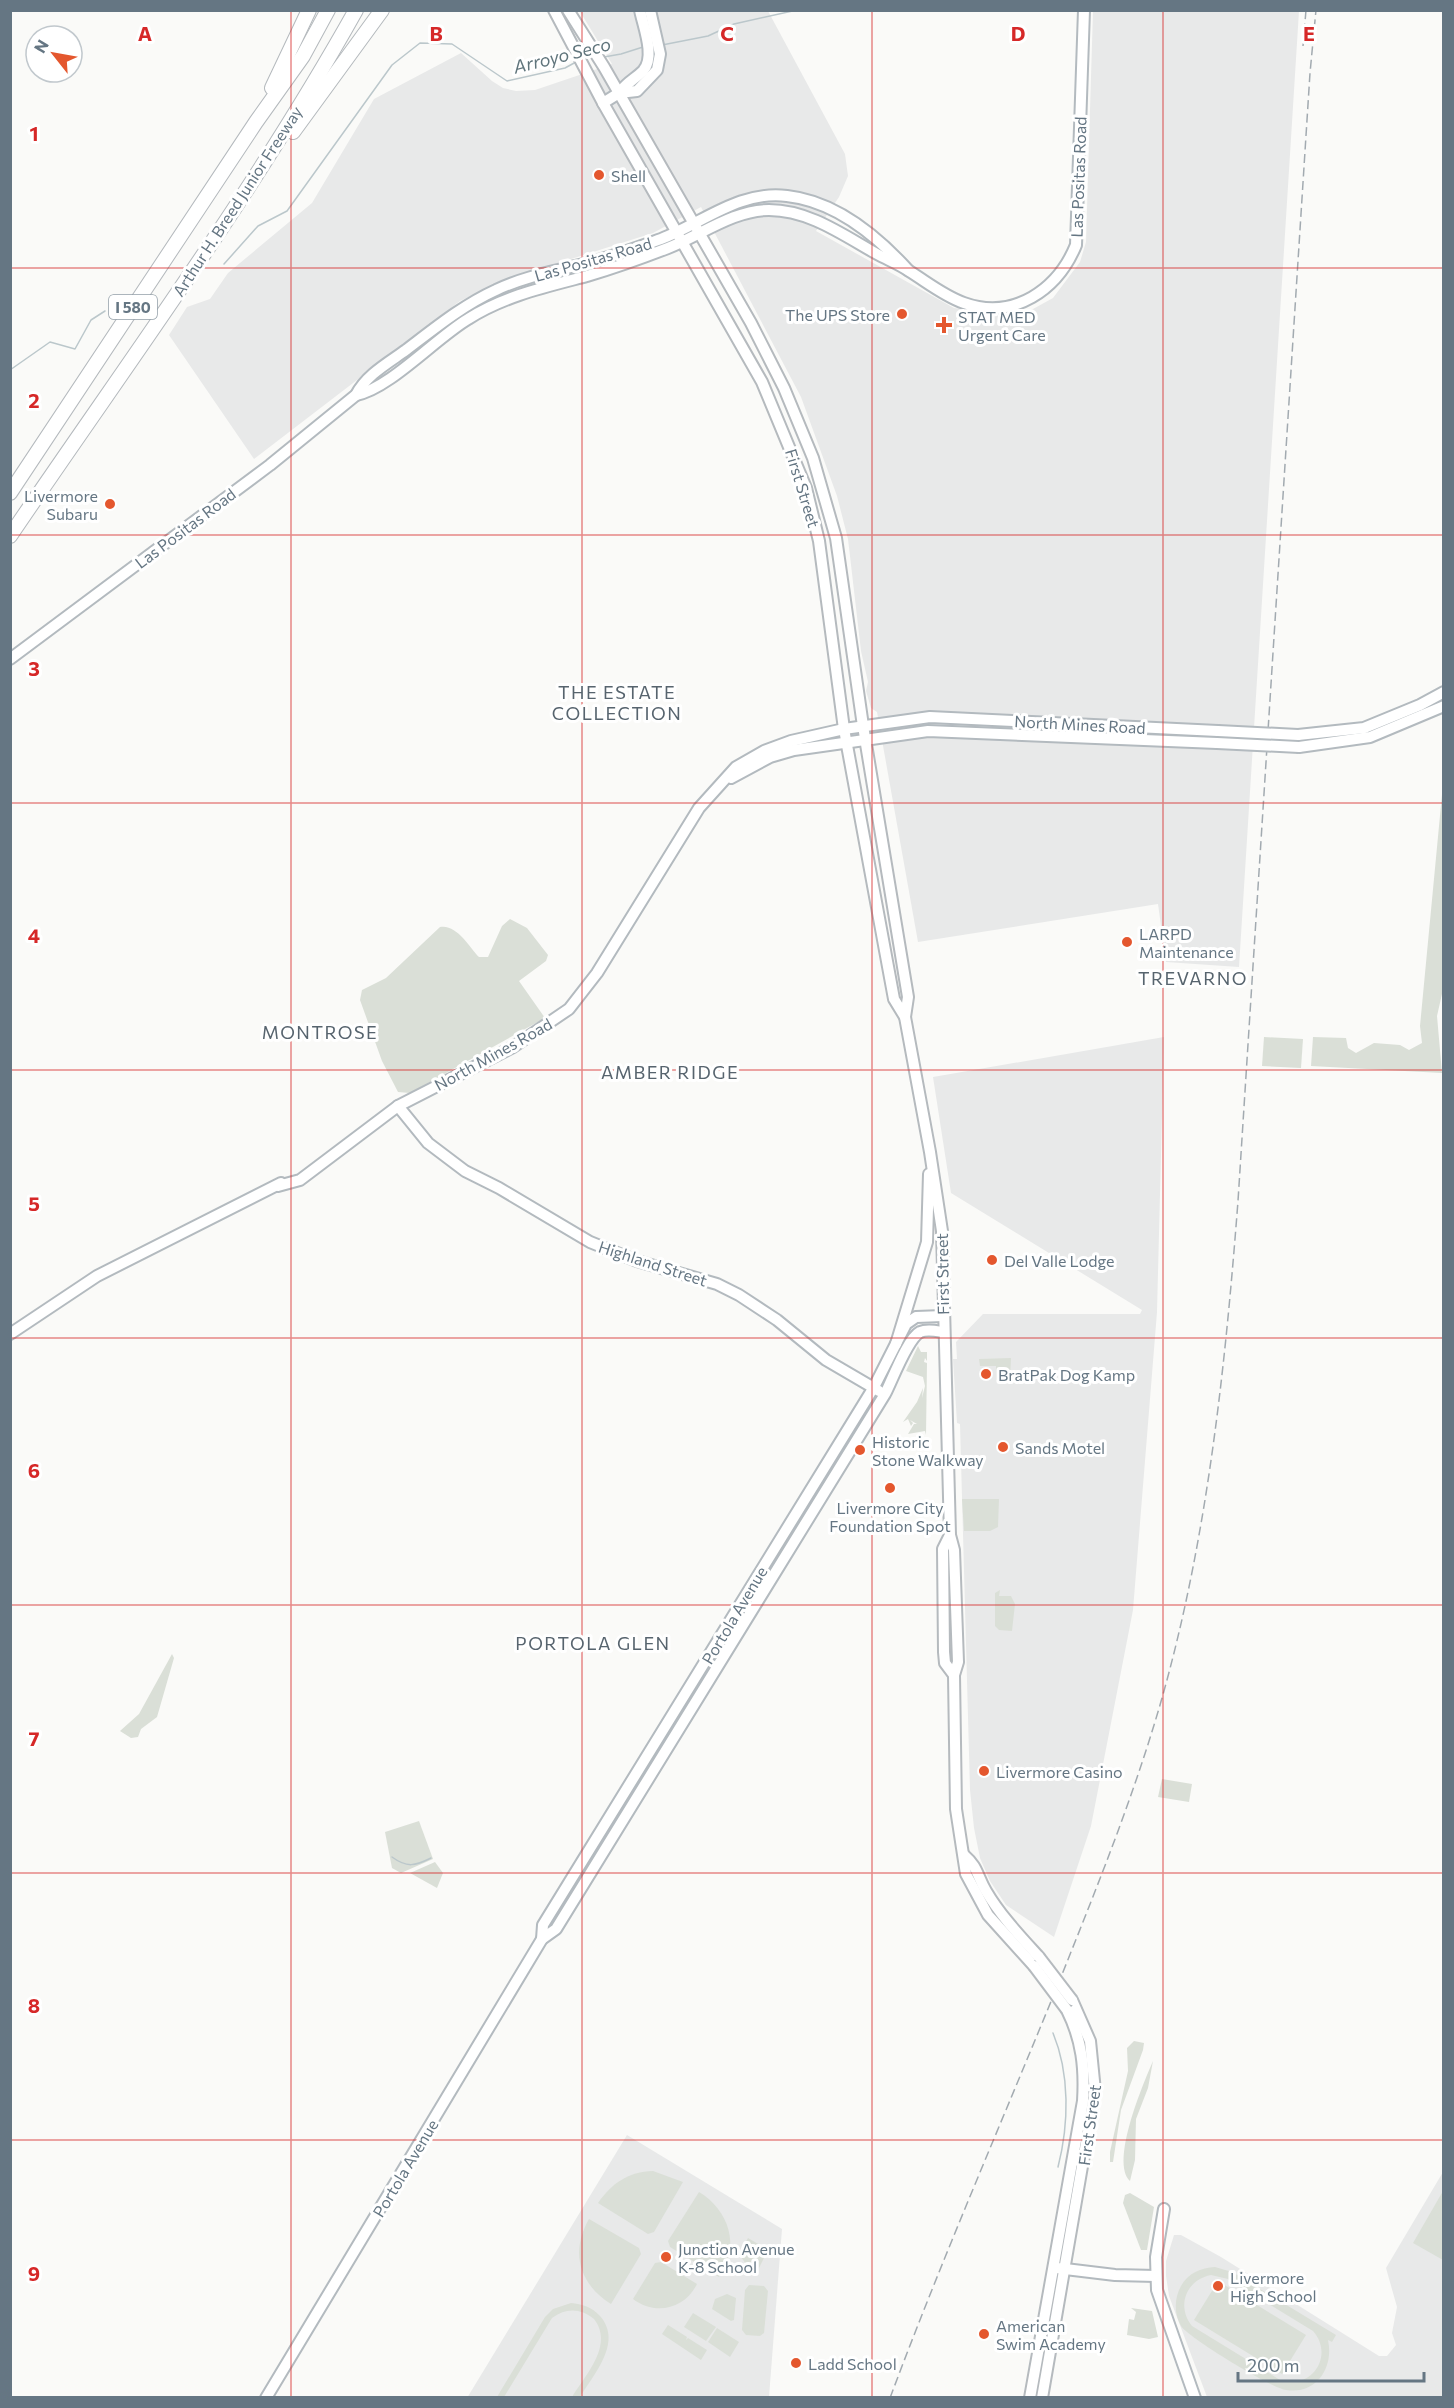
<svg xmlns="http://www.w3.org/2000/svg" width="1454" height="2408" viewBox="0 0 1454 2408" font-family="Commissioner,sans-serif">
	<style>
		.built { fill: #e8e9e9 }
		.green { fill: #dadfd7; fill-rule: evenodd }
		.lines { fill: none; stroke-linecap: round; stroke-linejoin: round }
		.stream { stroke: #bbc7cb; stroke-width: 1.5 }
		.secondary-casing { stroke: #b3babf; stroke-width: 14 }
		.primary-casing { stroke: #b5babe; stroke-width: 14 }
		.highway-casing { stroke: #b4b9bd; stroke-width: 16 }
		.secondary { stroke: #fff; stroke-width: 10 }
		.primary { stroke: #fff; stroke-width: 10 }
		.highway { stroke: #fff; stroke-width: 14 }
		.rail { stroke: #a2aab0; stroke-width: 1.5; stroke-dasharray: 9 4.5; stroke-linecap: butt }
		.secondary-bridge-casing { stroke: #b3babf; stroke-width: 14; stroke-linecap: butt }
		.primary-bridge-casing { stroke: #b5babe; stroke-width: 14; stroke-linecap: butt }
		.secondary-bridge { stroke: #fff; stroke-width: 10 }
		.primary-bridge { stroke: #fff; stroke-width: 10 }
		.grid { fill: none; stroke: #d62828; stroke-width: 1.5; stroke-opacity: 0.55 }
		.poi-dot { fill: #e4572e; stroke: #fff; stroke-width: 2 }
		.labels { text-anchor: middle; dominant-baseline: central; stroke-width: 6; stroke-linejoin: round; paint-order: stroke }
		.shield { fill: #fff; stroke: #939fa8; stroke-width: 1.5 }
		.shield-label { font-size: 15px; font-weight: bold; fill: #657683 }
		.poi-label { font-size: 16px; fill: #657683; stroke: #fff; text-anchor: start }
		.street-label { font-size: 16px; fill: #657683; stroke: #fff }
		.water-label { font-size: 18px; font-style: italic; fill: #60757c; stroke: #fff }
		.neighbourhood-label { font-size: 18px; letter-spacing: 1.5px; fill: #57646e; stroke: #fff }
		.grid-label { font-size: 20px; text-anchor: middle; font-weight: bold; fill: #d62828; stroke: #fff; stroke-width: 6; stroke-linejoin: round; paint-order: stroke }
	</style>
	<rect width="100%" height="100%" fill="#fafaf8"/>
	<g class="built">
		<polygon points="579,10 768,11 845,154 848,176 839,197 816,231 954,308 1010,316 1033,309 1053,298 1080,262 1086,242 1093,11 1299,11 1239,967 1166,962 1158,904 918,942 877,712 871,708 866,691 868,682 861,651 848,539 837,496 801,397 701,207 653,233 508,279 460,301 254,459 169,335 187,307 210,299 228,273 312,203 374,99 461,53 492,81 503,88 516,91 535,90 612,64"/>
		<polygon points="1164,1037 1157,1312 1133,1610 1091,1826 1054,1937 1006,1905 990,1881 980,1858 974,1828 970,1790 960,1424 957,1423 953,1359 957,1359 956,1342 983,1314 1140,1314 1142,1310 951,1193 933,1077"/>
		<polygon points="627,2135 782,2229 769,2397 467,2398"/>
		<polygon points="1443,2172 1443,2397 1207,2397 1169,2296 1166,2276 1166,2261 1174,2235 1181,2235 1221,2257 1379,2356 1387,2356 1396,2345 1392,2333 1397,2307 1386,2268"/>
	</g>
	<g class="green">
		<polygon points="1443,784 1444,985 1437,1016 1442,1073 1311,1066 1313,1037 1346,1038 1348,1048 1356,1053 1374,1043 1400,1045 1409,1050 1422,1043 1420,1026"/>
		<path d="M510 919 527 928 548 955 546 961 519 981 545 1018 410 1093 398 1092 382 1061 360 1000 362 990 386 978 440 927C457 924 469 947 479 957H488L502 926Z"/>
		<polygon points="1264,1037 1303,1039 1301,1068 1262,1066"/>
		<polygon points="918,1346 921,1352 927,1352 927,1361 925,1358 924,1362 927,1363 926,1435 925,1431 908,1434 914,1424 917,1424 910,1420 913,1423 911,1426 908,1419 903,1422 917,1402 923,1388 922,1398 925,1386 923,1377 906,1371"/>
		<polygon points="1011,1358 1010,1379 996,1380 996,1366 980,1366 979,1359"/>
		<polygon points="962,1499 999,1499 998,1527 990,1531 964,1531"/>
		<polygon points="1000,1590 999,1596 1011,1596 1015,1604 1012,1631 999,1630 995,1626 995,1593"/>
		<polygon points="172,1654 174,1658 157,1717 141,1729 138,1737 131,1738 120,1731 139,1714"/>
		<polygon points="1162,1779 1192,1784 1189,1802 1158,1797"/>
		<polygon points="419,1821 433,1859 401,1873 392,1868 385,1832"/>
		<polygon points="435,1862 443,1873 437,1888 410,1873"/>
		<polygon points="1134,2041 1144,2043 1143,2050 1121,2110 1113,2162 1110,2162 1110,2152 1128,2071 1127,2048"/>
		<path d="M1153 2061 1148 2088 1136 2119 1135 2160 1130 2181C1110 2162 1143 2084 1153 2061Z"/>
		<path d="M653 2171 683 2182 654 2232 648 2234 598 2203C612 2183 628 2172 653 2171Z"/>
		<polygon points="1443,2191 1443,2260 1413,2243"/>
		<path d="M699 2192C729 2210 741 2247 719 2277L670 2247 668 2241Z"/>
		<polygon points="1130,2193 1154,2207 1147,2250 1141,2250 1123,2203 1125,2195"/>
		<path d="M589 2219 639 2248 641 2254 611 2304C579 2284 570 2252 589 2219Z"/>
		<polygon points="748,2238 768,2250 758,2270 746,2264 741,2257 742,2249"/>
		<path d="M661 2262 697 2284C685 2309 655 2316 633 2299L655 2263Z"/>
		<path d="M1215 2267 1232 2272 1336 2335 1332 2342 1328 2340C1334 2367 1317 2395 1286 2390 1271 2388 1189 2338 1181 2326 1174 2314 1174 2298 1181 2286 1188 2273 1201 2268 1215 2267ZM1211 2275 1228 2279 1313 2331C1335 2356 1311 2391 1280 2380L1192 2326C1176 2306 1186 2280 1211 2275Z"/>
		<polygon points="1218,2281 1306,2335 1282,2374 1194,2320"/>
		<polygon points="749,2285 764,2286 768,2291 764,2333 760,2336 746,2335 742,2330 745,2290"/>
		<polygon points="727,2294 736,2298 734,2320 731,2321 712,2309 715,2299"/>
		<path d="M571 2303C582 2304 592 2307 600 2316 623 2342 594 2374 580 2397H572C586 2374 614 2345 594 2319 580 2308 566 2308 552 2318L504 2397H497L545 2317 553 2309Z"/>
		<polygon points="1131,2308 1152,2311 1158,2337 1149,2339 1127,2335 1129,2319 1134,2320 1136,2312"/>
		<polygon points="693,2313 716,2327 706,2341 684,2327"/>
		<polygon points="668,2325 687,2337 686,2340 688,2338 707,2350 701,2360 662,2334"/>
		<polygon points="717,2328 739,2342 730,2357 708,2342"/>
	</g>
	<g class="lines">
		<g class="stream">
			<polyline points="662,45 708,36 734,24 797,10"/>
			<polyline points="604,57 621,54 643,47"/>
			<polyline points="224,264 258,226 287,211 392,65 420,43 452,44 507,81 565,68 576,62"/>
			<polyline points="10,370 50,342 75,349 91,320 105,311"/>
			<path d="M392 1857C407 1868 415 1866 431 1858"/>
			<path d="M1053 2033C1070 2074 1069 2124 1058 2167"/>
		</g>
		<g class="secondary-casing">
			<g id="secondary">
				<path d="M619 93C628 81 634 80 643 71 656 57 643 26 640 10"/>
				<polyline points="603,103 619,93 637,91 657,70 660,54 650,10"/>
				<path d="M356 395C389 389 436 338 468 319 504 296 545 287 587 276 614 268 642 258 668 248 701 235 734 210 769 210 809 210 843 235 877 254 888 260 899 264 909 271 927 282 944 296 964 303 1014 321 1058 289 1076 245L1084 10"/>
				<path d="M10 659 270 465 356 395C366 375 388 363 406 350 435 328 463 305 496 290 525 276 557 271 587 263 612 257 636 248 661 239 703 223 739 190 787 196 834 201 877 236 908 270"/>
				<polyline points="1298,735 1364,728 1420,705 1444,692"/>
				<polyline points="1299,747 1370,737 1444,706"/>
				<polyline points="731,778 770,757 794,750 928,731 1217,743"/>
				<polyline points="398,1106 428,1143 465,1171 499,1188 590,1242 637,1261 717,1284 739,1295 777,1320 826,1360 879,1391"/>
				<polyline points="278,1186 300,1180 398,1106 513,1047 569,1009 597,973 699,808 736,767 764,751 791,741 844,729 930,717 1218,731"/>
				<polyline points="10,1334 97,1276 281,1183"/>
				<polyline points="542,1939 543,1925 874,1387 906,1324 916,1317 943,1316"/>
				<polyline points="1164,2209 1156,2257 1157,2290 1195,2398"/>
				<polyline points="1057,2268 1115,2275 1156,2276"/>
				<path d="M266 2398 542 1939 556 1929 885 1394C892 1381 907 1339 920 1332 927 1329 936 1331 943 1332"/>
			</g>
		</g>
		<g class="primary-casing">
			<g id="primary">
				<polyline points="554,10 603,103 762,382 806,488 819,541 844,729 894,999 905,1017 930,1152 942,1231 950,1535 954,1550 958,1662 954,1675 956,1809 966,1874 988,1915 1034,1966"/>
				<polyline points="568,10 604,67 751,323 784,388 813,458 836,538 863,726 908,997 905,1017"/>
				<polyline points="896,1344 927,1242 929,1174"/>
				<polyline points="950,1535 943,1549 944,1652 945,1663 954,1675"/>
				<path d="M964 1855C978 1867 977 1876 986 1891 1000 1915 1020 1936 1039 1957"/>
				<path d="M1030 2398 1083 2101C1085 2068 1082 2040 1067 2010"/>
				<polyline points="1042,2398 1095,2091 1090,2041 1072,2000"/>
			</g>
		</g>
		<g class="highway-casing">
			<g id="highway">
				<polyline points="272,88 309,10"/>
				<polyline points="293,132 382,10"/>
				<polyline points="10,493 256,122 303,56 328,10"/>
				<path d="M10 536C128 362 253 194 356 10"/>
			</g>
		</g>
		<use href="#secondary" class="secondary"/>
		<use href="#primary" class="primary"/>
		<use href="#highway" class="highway"/>
		<g class="rail">
			<polyline points="1303,46 1306,10"/>
			<path d="M890 2398C943 2256 1004 2117 1061 1977 1097 1887 1133 1798 1160 1705 1207 1542 1225 1370 1238 1201L1310 73 1316 10"/>
		</g>
		<g class="secondary-bridge-casing">
			<g id="secondary-bridge">
				<polyline points="1218,731 1298,735"/>
				<polyline points="1217,743 1299,747"/>
			</g>
		</g>
		<g class="primary-bridge-casing">
			<g id="primary-bridge">
				<polyline points="1039,1957 1072,2000"/>
				<polyline points="1034,1966 1067,2010"/>
			</g>
		</g>
		<use href="#secondary-bridge" class="secondary-bridge"/>
		<use href="#primary-bridge" class="primary-bridge"/>
	</g>
	<path class="grid" d="M291 10V2398M582 10V2398M872 10V2398M1163 10V2398M10 268H1444M10 535H1444M10 803H1444M10 1070H1444M10 1338H1444M10 1605H1444M10 1873H1444M10 2140H1444"/>
	<g class="poi-dot">
		<circle cx="599" cy="175" r="6"/>
		<circle cx="902" cy="314" r="6"/>
		<path d="M941 316h6v6h6v6h-6v6h-6v-6h-6v-6h6z"/>
		<circle cx="110" cy="504" r="6"/>
		<circle cx="1127" cy="942" r="6"/>
		<circle cx="992" cy="1260" r="6"/>
		<circle cx="986" cy="1374" r="6"/>
		<circle cx="1003" cy="1447" r="6"/>
		<circle cx="860" cy="1450" r="6"/>
		<circle cx="890" cy="1488" r="6"/>
		<circle cx="984" cy="1771" r="6"/>
		<circle cx="666" cy="2257" r="6"/>
		<circle cx="1218" cy="2286" r="6"/>
		<circle cx="984" cy="2334" r="6"/>
		<circle cx="796" cy="2363" r="6"/>
	</g>
	<g class="labels">
		<rect class="shield" x="109" y="295" width="48" height="24" rx="4.5"/>
		<g class="shield-label">
			<text x="133" y="307">I 580</text>
		</g>
		<g class="poi-label">
			<text x="611" y="175">Shell</text>
			<text x="890" y="314" text-anchor="end">The UPS Store</text>
			<text x="958" y="316">STAT MED<tspan x="958" dy="18">Urgent Care</tspan></text>
			<text x="98" y="495" text-anchor="end">Livermore<tspan x="98" dy="18">Subaru</tspan></text>
			<text x="1139" y="933">LARPD<tspan x="1139" dy="18">Maintenance</tspan></text>
			<text x="1004" y="1260">Del Valle Lodge</text>
			<text x="998" y="1374">BratPak Dog Kamp</text>
			<text x="872" y="1441">Historic<tspan x="872" dy="18">Stone Walkway</tspan></text>
			<text x="1015" y="1447">Sands Motel</text>
			<text x="890" y="1507" text-anchor="middle">Livermore City<tspan x="890" dy="18">Foundation Spot</tspan></text>
			<text x="996" y="1771">Livermore Casino</text>
			<text x="678" y="2248">Junction Avenue<tspan x="678" dy="18">K-8 School</tspan></text>
			<text x="1230" y="2277">Livermore<tspan x="1230" dy="18">High School</tspan></text>
			<text x="996" y="2325">American<tspan x="996" dy="18">Swim Academy</tspan></text>
			<text x="808" y="2363">Ladd School</text>
		</g>
		<g class="street-label">
			<text transform="translate(1078 177) rotate(-88)">Las Positas Road</text>
			<text transform="translate(237 201) rotate(-57)">Arthur H. Breed Junior Freeway</text>
			<text transform="translate(593 259) rotate(-16)">Las Positas Road</text>
			<text transform="translate(803 488) rotate(73)">First Street</text>
			<text transform="translate(185 528) rotate(-37)">Las Positas Road</text>
			<text transform="translate(1080 724) rotate(3)">North Mines Road</text>
			<text transform="translate(493 1054) rotate(-29)">North Mines Road</text>
			<text transform="translate(653 1263) rotate(18)">Highland Street</text>
			<text transform="translate(942 1274) rotate(-91)">First Street</text>
			<text transform="translate(734 1615) rotate(-59)">Portola Avenue</text>
			<text transform="translate(1089 2125) rotate(-82)">First Street</text>
			<text transform="translate(405 2168) rotate(-59)">Portola Avenue</text>
		</g>
		<g class="water-label">
			<text transform="translate(562 55) rotate(-14)">Arroyo Seco</text>
		</g>
		<g class="neighbourhood-label">
			<text x="617" y="692">THE ESTATE<tspan x="617" dy="21">COLLECTION</tspan></text>
			<text x="1193" y="978">TREVARNO</text>
			<text x="320" y="1032">MONTROSE</text>
			<text x="670" y="1072">AMBER RIDGE</text>
			<text x="593" y="1643">PORTOLA GLEN</text>
		</g>
	</g>
	<g class="grid-label">
		<text x="145" y="41">A</text>
		<text x="436" y="41">B</text>
		<text x="727" y="41">C</text>
		<text x="1018" y="41">D</text>
		<text x="1309" y="41">E</text>
		<text x="34" y="141">1</text>
		<text x="34" y="408">2</text>
		<text x="34" y="676">3</text>
		<text x="34" y="943">4</text>
		<text x="34" y="1211">5</text>
		<text x="34" y="1478">6</text>
		<text x="34" y="1746">7</text>
		<text x="34" y="2013">8</text>
		<text x="34" y="2281">9</text>
	</g>
	<rect width="1454" height="2408" fill="none" stroke="#657683" stroke-width="24"/>
	<g transform="translate(54 54) rotate(301)"><circle r="28" fill="#ffffff" stroke="#c1c8cd" stroke-width="1.5"/>
	<path d="M0-4.5L10 22L0 15L-10 22Z" fill="#e4572e"/>
	<text y="-9" font-size="16" font-weight="bold" text-anchor="middle" fill="#657683">N</text>
	</g>
	<path d="M1238 2372v9h186v-9" fill="none" stroke="#657683" stroke-width="3"/>
	<text x="1247" y="2372" font-size="18" fill="#657683" stroke="#ffffff" stroke-width="4.5" paint-order="stroke">200 m</text>
</svg>
